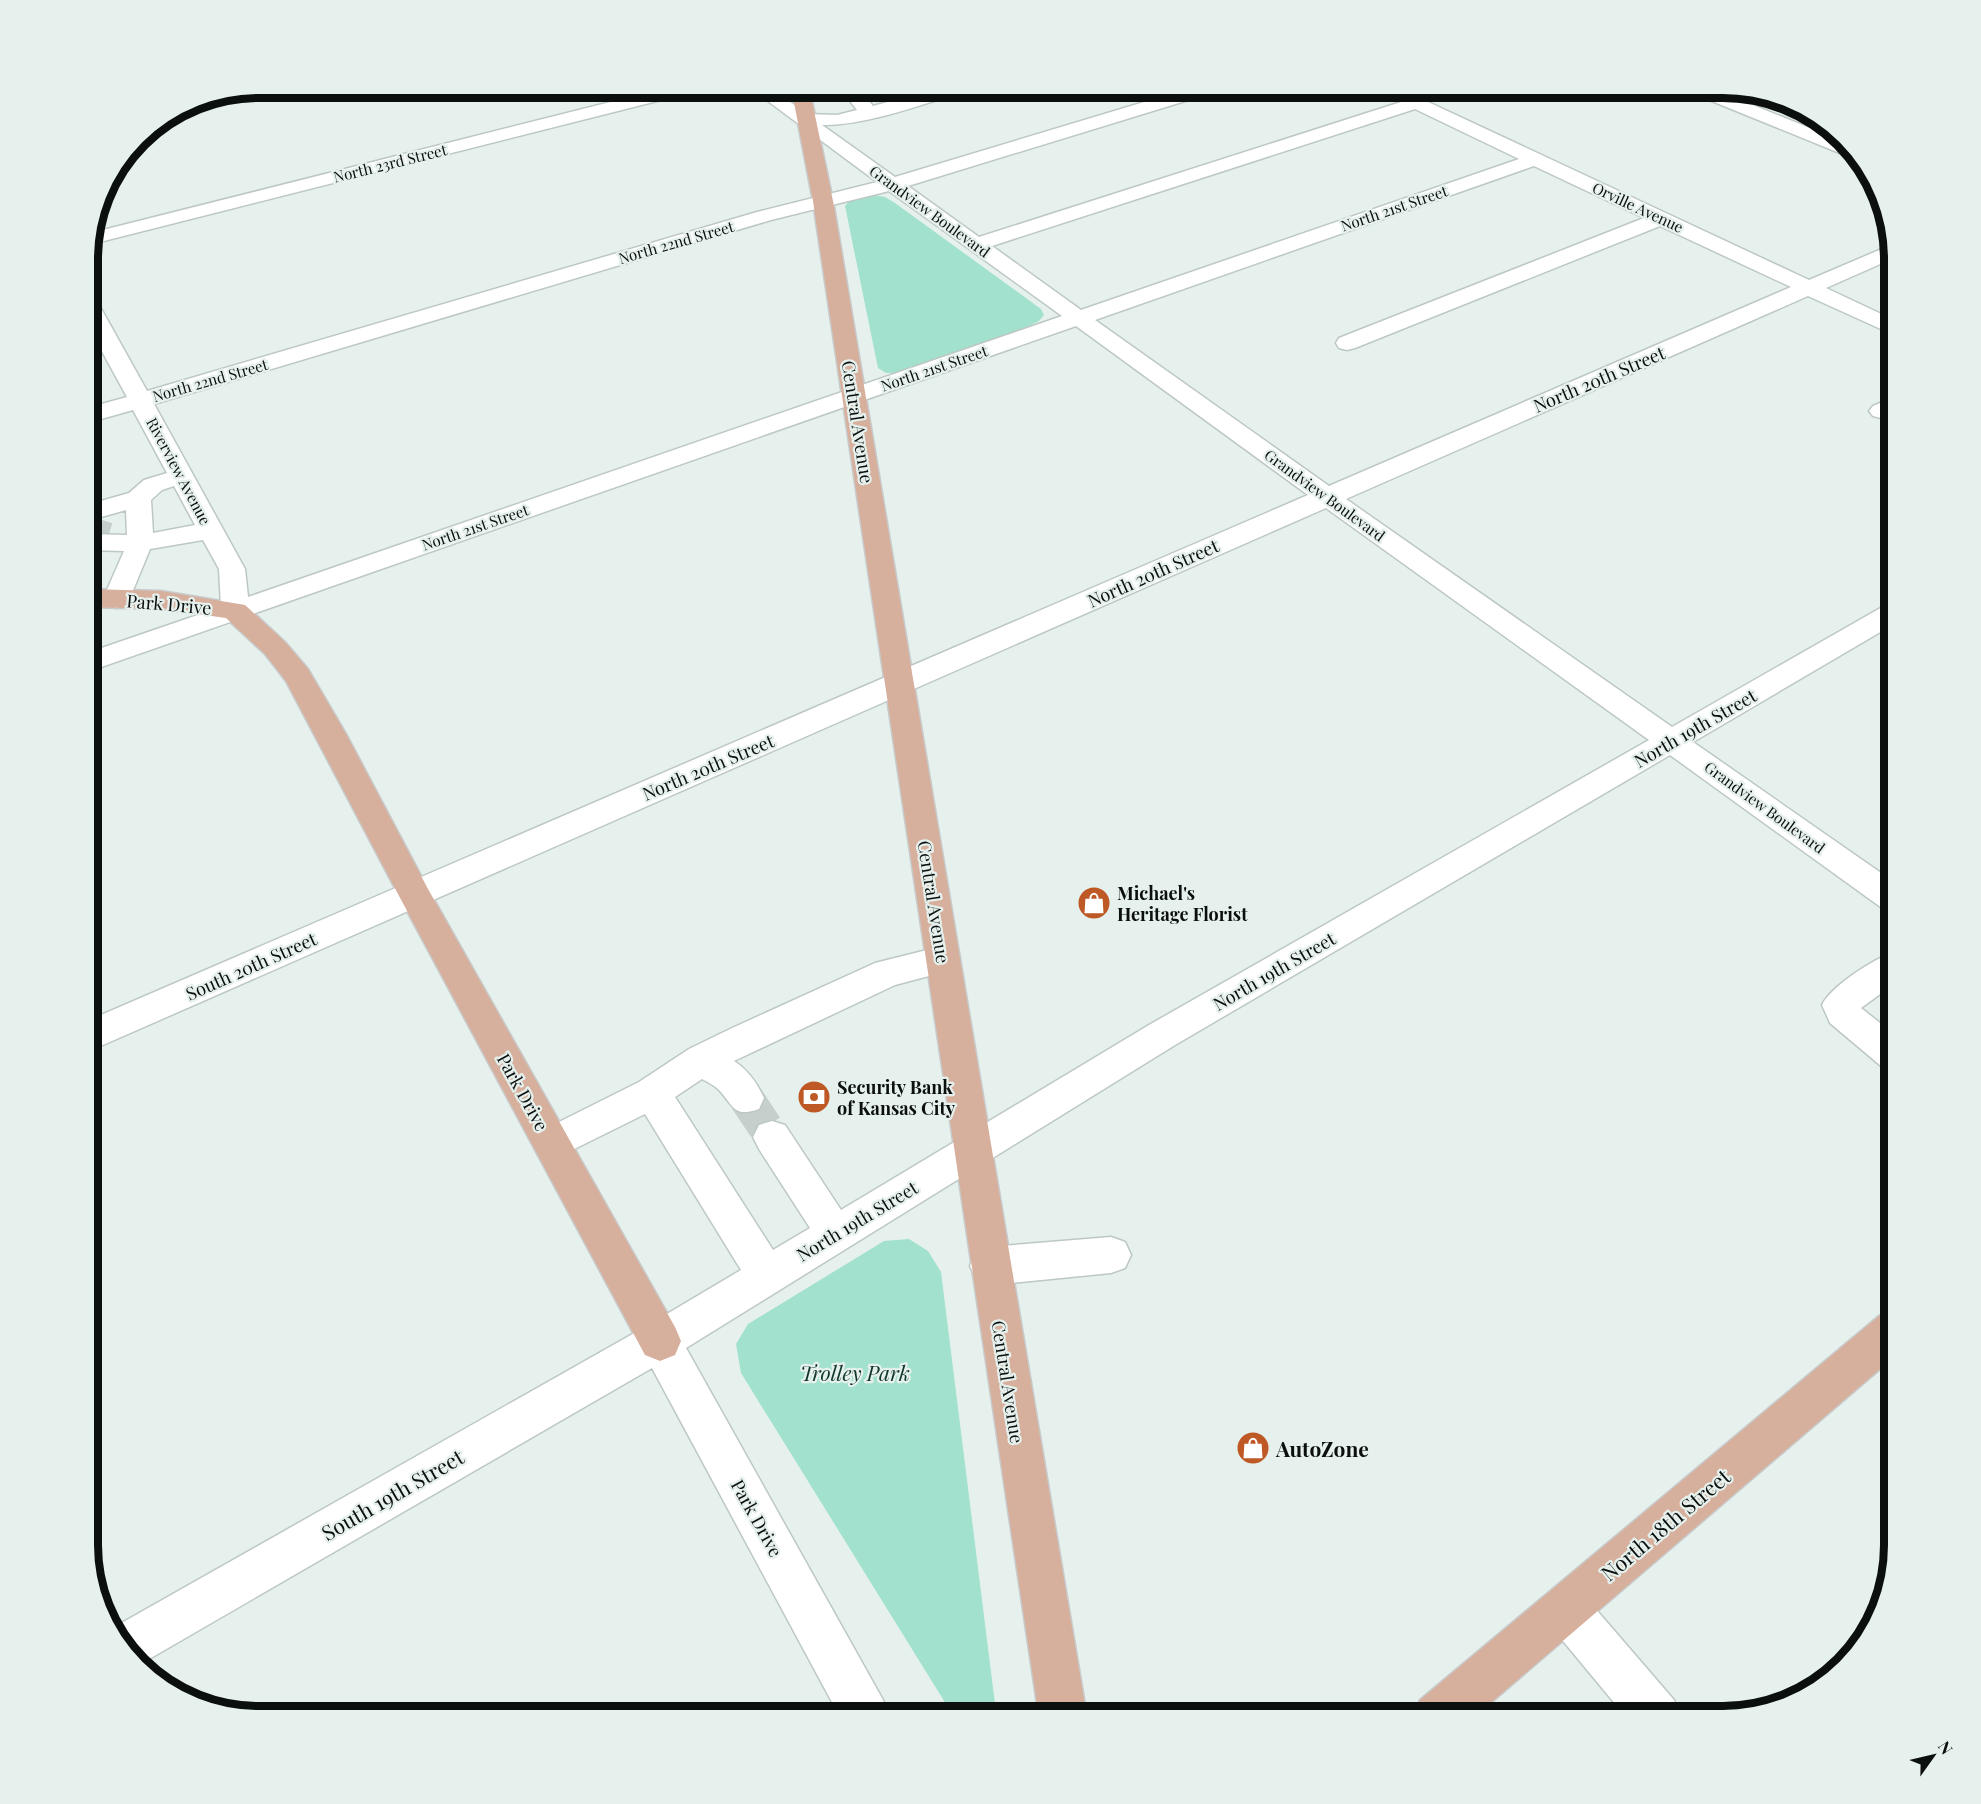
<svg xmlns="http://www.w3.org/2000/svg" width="1981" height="1804" viewBox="0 0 1981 1804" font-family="'Playfair Display',serif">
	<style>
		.green { fill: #a2e1cd }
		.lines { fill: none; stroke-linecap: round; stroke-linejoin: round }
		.minor-tunnel-far1 { stroke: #c5cfcc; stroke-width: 28; stroke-dasharray: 28 14; stroke-linecap: butt }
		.minor-tunnel { stroke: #c5cfcc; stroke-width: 35; stroke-dasharray: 35 18; stroke-linecap: butt }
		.minor-casing { stroke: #bdc8c4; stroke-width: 3 }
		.major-casing { stroke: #c9caca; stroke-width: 3 }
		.minor { fill: #fff; fill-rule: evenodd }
		.major { fill: #d6af9d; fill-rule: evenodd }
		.labels { text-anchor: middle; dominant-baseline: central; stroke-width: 4.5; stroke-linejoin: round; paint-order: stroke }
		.far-street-label { font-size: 15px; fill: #0b0f0e; stroke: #e6f1ed }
		.street-label { font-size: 18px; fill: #0b0f0e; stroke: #e6f1ed }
		.poi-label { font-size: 18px; font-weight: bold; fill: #0b0f0e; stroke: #e6f1ed; text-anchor: start }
		.near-park-label { font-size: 21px; font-style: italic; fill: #11372d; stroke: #e6f1ed }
		.near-poi-label { font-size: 21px; font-weight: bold; fill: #0b0f0e; stroke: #e6f1ed; text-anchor: start }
		.near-street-label { font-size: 21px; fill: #0b0f0e; stroke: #e6f1ed }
		.rim { fill: none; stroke: #0b0f0e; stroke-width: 8 }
	</style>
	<rect width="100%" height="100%" fill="#e6f1ed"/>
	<g class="green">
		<polygon points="874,195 885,197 895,203 1041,309 1044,315 1039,321 1027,327 895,373 886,373 878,368 845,206 849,201"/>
		<polygon points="909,1239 928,1251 941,1272 995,1704 995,1717 954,1717 741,1373 736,1344 748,1324 884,1241"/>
	</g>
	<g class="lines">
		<polyline class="minor-tunnel-far1" points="94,535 99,519"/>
		<polyline class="minor-tunnel" points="746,1098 772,1137"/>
		<g class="minor-casing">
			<g id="minor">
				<polygon points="670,87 700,87 697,91 88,245 91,233"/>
				<path d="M749 87H769L807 114 837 115 857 110 850 101 847 87H865L868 100 873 106 942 87H970L967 91C925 103 866 126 822 125L895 177 1194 87H1221L1218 91 908 186 979 237 1401 102 1376 91 1373 87H1396L1809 280 1891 245 1894 258 1826 288 1894 320V335L1808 296 1346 499 1672 727 1884 606 1894 603V624L1693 742 1894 882V912L1882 908 1670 755 1175 1045 686 1348 883 1700 890 1717H840L652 1368 137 1666 111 1629 645 1327 741 1270 645 1114 552 1160 539 1156 533 1144 539 1132 639 1082 689 1049 730 1029 875 963 943 946 955 949 960 959 955 969 895 985 734 1061C748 1070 757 1083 764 1098L759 1109C733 1118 734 1106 719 1090 715 1086 708 1082 702 1079L675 1097 773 1250 810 1228 759 1149 753 1137 759 1125 772 1121 785 1125 841 1210 1149 1025 1649 740 1326 508 87 1052V1021L1308 495 1076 326 87 672V653L221 607 219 569 203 540 150 549 127 605 117 608 107 605 103 599 124 551 87 550V534L127 535 126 510 87 521V505L129 493 144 480 167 473 133 410 87 423V408L127 397 87 324V297L95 298 98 303 147 391 757 212 877 182ZM1415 109 1519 159 1081 310 992 246ZM1534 166 1644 218 1339 338 1336 343 1339 348 1347 350 1355 348 1660 226 1791 287 1329 486 1095 320ZM889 191 1062 316 248 597 245 569 154 404 771 220ZM174 486 195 525 153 533 151 500 162 490Z"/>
				<polygon points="1684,87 1708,87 1847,143 1857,157 1847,156 1687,91"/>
				<polygon points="1894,397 1894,414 1881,418 1873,416 1869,411 1873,406"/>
				<path d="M1894 952V984L1861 1008 1894 1034V1070L1881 1066 1830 1023 1822 1005C1831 986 1874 959 1894 952Z"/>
				<polygon points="1111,1237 1125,1242 1131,1255 1125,1268 1111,1273 990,1285 976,1279 970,1266 976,1253 990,1247"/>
				<polygon points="1565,1585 1581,1592 1674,1700 1681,1717 1626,1717 1549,1624 1542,1608 1549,1592"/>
			</g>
		</g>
		<g class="major-casing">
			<g id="major">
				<polygon points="791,87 809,87 833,201 1087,1717 1039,1717 813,201"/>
				<polygon points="87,589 161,591 245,605 285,642 308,669 346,734 428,889 675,1327 681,1341 675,1355 660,1361 645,1355 398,894 286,681 265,654 226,618 161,609 87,607"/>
				<polygon points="1894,1310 1894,1357 1474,1717 1413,1717 1420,1700 1879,1316"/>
			</g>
		</g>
		<use href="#minor" class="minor"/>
		<use href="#major" class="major"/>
	</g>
	<defs>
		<g id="shop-disc" transform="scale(1.725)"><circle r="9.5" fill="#be5926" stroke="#e6f1ed"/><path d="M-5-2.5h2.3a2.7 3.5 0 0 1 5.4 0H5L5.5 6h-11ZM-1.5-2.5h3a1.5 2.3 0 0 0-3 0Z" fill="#fff"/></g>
		<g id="bank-disc" transform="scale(1.725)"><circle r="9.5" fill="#be5926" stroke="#e6f1ed"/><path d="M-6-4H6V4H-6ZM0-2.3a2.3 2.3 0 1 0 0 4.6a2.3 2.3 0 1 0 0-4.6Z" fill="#fff"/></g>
	</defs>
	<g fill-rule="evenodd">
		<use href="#shop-disc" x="1094" y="903"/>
		<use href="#bank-disc" x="814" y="1097"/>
		<use href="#shop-disc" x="1253" y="1448"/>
	</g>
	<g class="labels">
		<g class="far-street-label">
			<text transform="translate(390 163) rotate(-14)">North 23rd Street</text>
			<text transform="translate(1638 207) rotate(25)">Orville Avenue</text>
			<text transform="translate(1394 208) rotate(-19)">North 21st Street</text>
			<text transform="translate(930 211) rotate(36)">Grandview Boulevard</text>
			<text transform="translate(676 242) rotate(-16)">North 22nd Street</text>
			<text transform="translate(934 368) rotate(-19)">North 21st Street</text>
			<text transform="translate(210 380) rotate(-16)">North 22nd Street</text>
			<text transform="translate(179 471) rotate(62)">Riverview Avenue</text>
			<text transform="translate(1325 495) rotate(36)">Grandview Boulevard</text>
			<text transform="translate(475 527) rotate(-19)">North 21st Street</text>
			<text transform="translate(1765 807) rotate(36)">Grandview Boulevard</text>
		</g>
		<g class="street-label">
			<text transform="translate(1599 379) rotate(-23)">North 20th Street</text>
			<text transform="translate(858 422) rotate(81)">Central Avenue</text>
			<text transform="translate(1153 573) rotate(-24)">North 20th Street</text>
			<text transform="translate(169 604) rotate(5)">Park Drive</text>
			<text transform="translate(1695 728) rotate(-30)">North 19th Street</text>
			<text transform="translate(708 767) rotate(-23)">North 20th Street</text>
			<text transform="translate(934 902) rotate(81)">Central Avenue</text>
			<text transform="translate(251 966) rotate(-24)">South 20th Street</text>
			<text transform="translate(1274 971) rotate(-30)">North 19th Street</text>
			<text transform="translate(523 1092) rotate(61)">Park Drive</text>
			<text transform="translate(857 1221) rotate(-31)">North 19th Street</text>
			<text transform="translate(1008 1382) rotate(81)">Central Avenue</text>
			<text transform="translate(757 1518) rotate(61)">Park Drive</text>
		</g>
		<g class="poi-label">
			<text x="1117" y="893">Michael's<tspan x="1117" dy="21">Heritage Florist</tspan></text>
			<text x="837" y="1087">Security Bank<tspan x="837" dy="21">of Kansas City</tspan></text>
		</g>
		<g class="near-park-label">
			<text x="855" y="1372">Trolley Park</text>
		</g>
		<g class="near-poi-label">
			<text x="1276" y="1448">AutoZone</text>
		</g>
		<g class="near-street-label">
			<text transform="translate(392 1494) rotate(-30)">South 19th Street</text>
			<text transform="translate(1665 1524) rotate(-40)">North 18th Street</text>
		</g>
	</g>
	<path d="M0 0H1981V1804H0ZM259 98H1723A161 161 0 0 1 1884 259V1545A161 161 0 0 1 1723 1706H259A161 161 0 0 1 98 1545V259A161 161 0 0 1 259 98Z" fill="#e6f1ed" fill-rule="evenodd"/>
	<path class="rim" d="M259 98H1723A161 161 0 0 1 1884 259V1545A161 161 0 0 1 1723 1706H259A161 161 0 0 1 98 1545V259A161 161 0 0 1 259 98Z"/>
	<g transform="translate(1933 1756) rotate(56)" stroke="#e6f1ed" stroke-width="4.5" paint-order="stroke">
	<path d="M0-4.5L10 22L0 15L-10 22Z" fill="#0b0f0e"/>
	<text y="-9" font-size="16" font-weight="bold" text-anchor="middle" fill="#0b0f0e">N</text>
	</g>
</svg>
